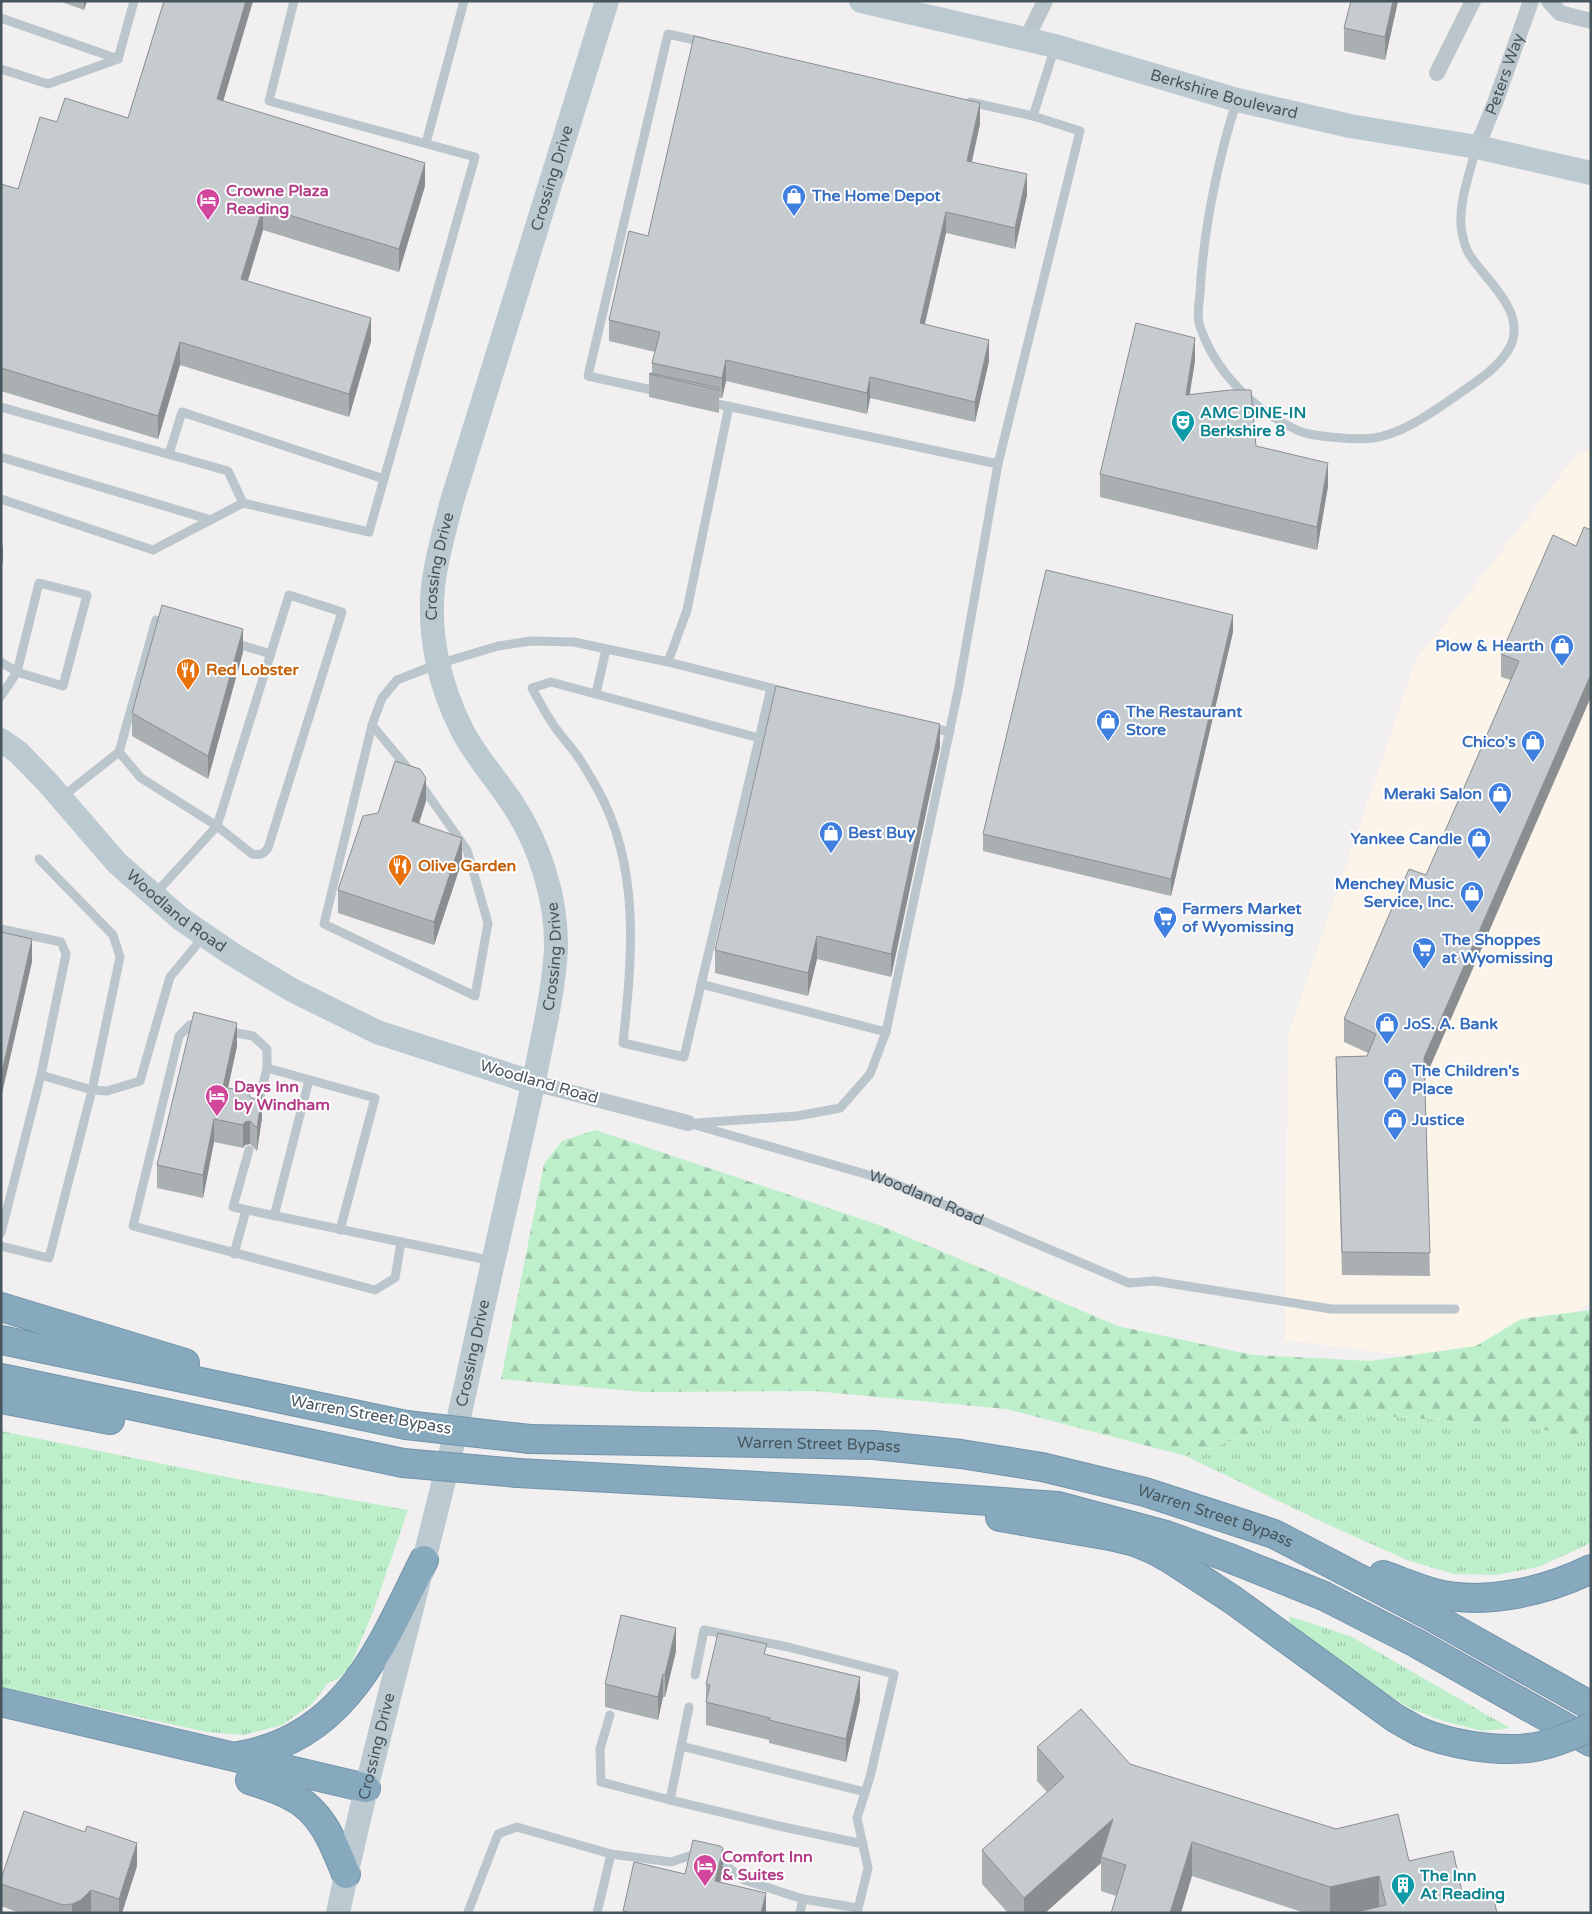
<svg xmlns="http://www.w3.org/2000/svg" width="1592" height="1914" viewBox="0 0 1592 1914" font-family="'Varela Round',sans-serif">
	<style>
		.commercial { fill: #fcf4e9 }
		.grass { fill: url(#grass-tufts) }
		.forest { fill: url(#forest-firs) }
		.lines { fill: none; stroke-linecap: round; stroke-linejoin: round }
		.highway-casing { stroke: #7294aa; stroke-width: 30 }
		.lane { stroke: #bbc6cc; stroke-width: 9 }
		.street { stroke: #bbc6cc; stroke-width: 16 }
		.secondary { stroke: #bbc9d1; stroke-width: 24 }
		.highway { stroke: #87a9be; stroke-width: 28 }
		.highway-bridge-casing { stroke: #7294aa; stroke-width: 30; stroke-linecap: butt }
		.highway-bridge { stroke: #87a9be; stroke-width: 28 }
		.wall { fill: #aaafb2 }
		.shaded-wall { fill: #8b8e91 }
		.building { fill: #c6cbcf; stroke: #8b8e91 }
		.labels { text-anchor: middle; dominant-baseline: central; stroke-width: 4; stroke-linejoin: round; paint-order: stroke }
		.street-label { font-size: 16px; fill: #47565d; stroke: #fff }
		.hotel-label { font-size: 16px; font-weight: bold; fill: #b23c85; stroke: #fff; text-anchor: start }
		.shop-label { font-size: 16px; font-weight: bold; fill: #366cbe; stroke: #fff; text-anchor: start }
		.culture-label { font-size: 16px; font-weight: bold; fill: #0d838f; stroke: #fff; text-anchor: start }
		.food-label { font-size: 16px; font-weight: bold; fill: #c56008; stroke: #fff; text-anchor: start }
	</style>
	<defs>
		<pattern id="grass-tufts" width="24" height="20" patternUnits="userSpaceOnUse" patternTransform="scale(1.25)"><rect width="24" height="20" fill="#beefcb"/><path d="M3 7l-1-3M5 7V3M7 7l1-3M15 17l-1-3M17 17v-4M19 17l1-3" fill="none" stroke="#9cc4a8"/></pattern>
		<pattern id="forest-firs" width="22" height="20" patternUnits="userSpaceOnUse" patternTransform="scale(1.25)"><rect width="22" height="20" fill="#beefcb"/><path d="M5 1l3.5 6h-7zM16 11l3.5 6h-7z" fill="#9cc4a8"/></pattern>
	</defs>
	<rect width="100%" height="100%" fill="#f2eff0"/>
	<polygon class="commercial" points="1591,448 1591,1302 1486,1366 1285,1340 1288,1036 1415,662 1575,457"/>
	<g class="grass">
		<polygon points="1368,1415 1515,1425 1591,1438 1591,1542 1585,1546 1538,1567 1496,1575 1454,1574 1407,1560 1320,1521 1186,1456 1267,1429"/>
		<polygon points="1,1431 242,1480 408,1510 374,1609 350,1667 339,1678 328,1683 312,1704 282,1725 244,1735 207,1732 1,1687"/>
		<polygon points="1289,1616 1350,1636 1510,1728 1483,1731 1443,1721 1409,1708 1369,1682 1290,1625"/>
	</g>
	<polygon class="forest" points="595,1130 879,1225 1118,1326 1253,1355 1370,1361 1476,1346 1521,1319 1591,1310 1591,1438 1515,1425 1368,1415 1267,1429 1186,1456 1006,1409 814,1391 643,1392 501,1379 544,1164 562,1141"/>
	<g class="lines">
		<g class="highway-casing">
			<g id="highway">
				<polyline points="1,1307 185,1363"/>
				<polyline points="1,1340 406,1425"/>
				<polyline points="1,1378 403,1463"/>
				<polyline points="1,1399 110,1420"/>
				<path id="s6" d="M530 1439 874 1445 961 1454 1042 1467 1145 1492 1274 1534 1431 1616 1591 1706"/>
				<polyline points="518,1473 849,1491 1058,1506 1166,1535 1227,1557 1324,1596 1416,1643 1591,1742"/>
				<polyline points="1000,1517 1110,1536 1135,1542 1154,1550 1172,1560 1233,1600 1395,1718 1418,1731"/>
				<path d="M1383 1575C1400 1581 1417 1588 1434 1593 1484 1606 1546 1591 1591 1569"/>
				<polyline points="1,1702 366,1788"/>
				<path d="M238 1756C346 1739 381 1646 424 1560"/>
				<path d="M250 1780C264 1785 278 1789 291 1796 322 1811 334 1844 346 1874"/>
			</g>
		</g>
		<g class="lane">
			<polyline points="1,18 118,59"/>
			<polyline points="1,69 48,84 118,59 134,1"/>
			<path d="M1237 100C1218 158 1203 232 1200 294 1199 303 1197 314 1199 323 1213 370 1254 411 1299 431 1314 437 1357 440 1374 438 1404 433 1431 413 1456 396 1475 382 1500 368 1511 345 1526 310 1485 280 1469 254 1465 247 1462 234 1461 226 1459 200 1470 173 1476 148"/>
			<polyline points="970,102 1033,116"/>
			<polyline points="426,143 464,1"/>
			<polyline points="661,392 588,376 668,34 704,42"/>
			<polyline points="708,402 998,464"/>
			<polyline points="1,407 228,471 243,503"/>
			<polyline points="169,454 182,412 384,479"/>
			<polyline points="1,457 211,520"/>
			<polyline points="1,499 153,550 243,503 369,532 475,157 269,101 294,1"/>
			<polyline points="231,642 271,654"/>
			<polyline points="1,662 17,672 63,686 87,595 39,583 17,672 1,696"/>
			<polyline points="668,662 687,610 729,406"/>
			<polyline points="596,694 606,649"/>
			<polyline points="372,725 411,772"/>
			<polyline points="928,727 950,732"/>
			<path d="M759 738 551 682 532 688C538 699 544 711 551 721 558 733 568 743 576 754 584 765 591 778 598 790 641 868 632 958 623 1043L684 1057 771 688"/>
			<polyline points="419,782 467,850 488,923 475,996 324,924 372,725 382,698 397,680 438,664 498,646 531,641 574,642 668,662 787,692"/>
			<polyline points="62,797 119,752"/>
			<path d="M155 894 217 826 289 595 342 612 268 848C263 855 260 855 252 854L217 826 141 778 119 752 156 620 168 624"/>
			<polyline points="1,929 61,942 66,954 41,1075 1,1233"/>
			<polyline points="701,984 886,1032 958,691 998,464 1080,131 1033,116 1055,47"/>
			<polyline points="201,1027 190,1025 179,1036 133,1226 375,1290 395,1278 401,1242"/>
			<polyline points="226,1031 253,1036 267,1049 267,1068"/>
			<polyline points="41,1075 92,1090 107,1091 140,1081 170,977 204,936"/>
			<polyline points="258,1106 267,1068 375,1098 340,1230"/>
			<path id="s1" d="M688 1123 886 1180 1129 1283 1155 1281 1331 1309H1455"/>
			<polyline points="696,1123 797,1116 840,1108 870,1074 886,1032"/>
			<polyline points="249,1150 233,1207 493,1261"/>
			<polyline points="274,1216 309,1080"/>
			<polyline points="1,1246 49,1258 92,1090 120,957 113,935 39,859"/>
			<polyline points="234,1254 246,1210"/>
			<polyline points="695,1675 704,1630 788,1647 894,1674 870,1777 857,1818 868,1868 857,1913"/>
			<polyline points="689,1707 670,1800 779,1826 863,1844"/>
			<polyline points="610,1715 600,1749 601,1782 670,1800"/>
			<polyline points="681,1746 865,1792"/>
			<polyline points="468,1912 498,1834 517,1827 611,1854 671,1862 689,1856 723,1863 744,1880 803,1899 858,1908"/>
			<polyline points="597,1913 611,1854"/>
			<polyline points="800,1913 803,1899"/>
		</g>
		<g class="street">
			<polyline points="1549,1 1560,13 1591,21"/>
			<polyline points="1027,38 1045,1"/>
			<polyline points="1437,73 1473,1"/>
			<path id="s2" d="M1477 147 1495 103 1531 1"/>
			<polyline points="534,1083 688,1123"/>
		</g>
		<g class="secondary">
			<path id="s3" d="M861 1 1055 46 1237 100 1350 126 1477 147 1591 173"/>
			<path id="s4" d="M1 740 19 753 48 783 117 863 181 919 232 954 292 990 377 1032 534 1083"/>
			<path id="s5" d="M338 1913C371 1756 415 1603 452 1447 468 1380 481 1313 497 1245 511 1181 527 1116 540 1051 547 1017 554 984 556 949 557 899 540 845 512 803 496 778 475 756 462 730 440 687 428 636 433 587 436 558 445 529 452 501L607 1"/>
		</g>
		<use href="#highway" class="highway"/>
		<g class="highway-bridge-casing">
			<g id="highway-bridge">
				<polyline points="406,1425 530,1439"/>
				<polyline points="403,1463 518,1473"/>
				<path d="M1418 1731C1448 1744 1495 1752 1528 1748 1549 1746 1572 1736 1591 1727"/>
			</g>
		</g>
		<use href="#highway-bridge" class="highway-bridge"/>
	</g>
	<g class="wall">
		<polygon points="59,1 87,1 84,10"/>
		<polygon points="164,1 253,1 223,101 425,186 399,272 263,230 248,281 371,341 349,417 180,365 158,439 1,391 1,184 18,189 57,122 128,118"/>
		<polygon points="1398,1 1385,60 1344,51 1344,28"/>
		<polygon points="980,124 972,162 1027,195 1015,249 946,233 925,324 989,361 975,422 870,398 867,414 726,381 722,398 719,398 719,413 649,397 649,374 652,373 652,363 655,352 609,341 609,320 648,236"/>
		<polygon points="1195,361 1189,394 1256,446 1328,486 1317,550 1100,497 1100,474"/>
		<polygon points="1576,546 1425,1080 1430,1276 1342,1275 1336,1080 1336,1057 1367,1056 1368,1053 1344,1042 1344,1019 1426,875 1511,680 1501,677 1501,654"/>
		<polygon points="1233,632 1171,896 983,851 983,834"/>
		<polygon points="243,652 208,779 132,736 132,713"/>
		<polygon points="940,747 891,977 817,959 808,996 715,973 715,950"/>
		<polygon points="426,801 419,824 462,861 434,945 338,913 338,890"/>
		<polygon points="237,1046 228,1088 250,1097 262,1118 257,1151 250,1144 245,1145 243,1148 214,1142 203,1198 157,1188 157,1165"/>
		<polygon points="676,1651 665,1697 663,1697 658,1720 605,1707 605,1684"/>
		<polygon points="767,1655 860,1700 846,1762 769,1743 769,1740 706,1725 706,1684"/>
		<polygon points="1037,1747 1130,1764 1409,1861 1464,1901 1497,1913 1305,1913 1192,1876 1116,1896 1101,1891 1101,1863 1045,1913 1008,1913 982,1884 982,1850 1047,1792 1037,1781"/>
		<polygon points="137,1866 122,1913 20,1913 1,1906 1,1879"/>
	</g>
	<g class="shaded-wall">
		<polygon points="84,1 87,1 84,10"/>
		<polygon points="246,1 253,1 217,122 217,99"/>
		<polygon points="1393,1 1398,1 1385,60 1385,37"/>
		<polygon points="980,103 980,124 967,182 967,161"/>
		<polygon points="425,163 425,186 399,272 399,249"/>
		<polygon points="1027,174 1027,195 1015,249 1015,228"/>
		<polygon points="263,207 263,230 241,302 241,279"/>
		<polygon points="946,212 946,233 920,344 920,323"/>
		<polygon points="371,318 371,341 349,417 349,394"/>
		<polygon points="1195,338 1195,361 1186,418 1186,395"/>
		<polygon points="989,340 989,361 975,422 975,402"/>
		<polygon points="180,342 180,365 158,439 158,416"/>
		<polygon points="726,360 726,381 722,398 722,378"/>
		<polygon points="870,377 870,398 867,414 867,393"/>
		<polygon points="1328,463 1328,486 1317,550 1317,527"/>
		<polygon points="3,544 3,561 1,568 1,551"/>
		<polygon points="1233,615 1233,632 1171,896 1171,879"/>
		<polygon points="243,629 243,652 208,779 208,756"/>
		<polygon points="1591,674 1591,697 1424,1081 1424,1058"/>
		<polygon points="940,724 940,747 891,977 891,954"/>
		<polygon points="426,778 426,801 412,844 412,821"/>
		<polygon points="462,838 462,861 434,945 434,922"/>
		<polygon points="817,936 817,959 808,996 808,973"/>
		<polygon points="32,939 32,962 1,1098 1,1076"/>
		<polygon points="237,1023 237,1046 223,1110 223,1087"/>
		<polygon points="262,1095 262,1118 257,1151 257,1128"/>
		<polygon points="214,1119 214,1142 203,1198 203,1175"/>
		<polygon points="250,1121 250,1144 245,1145 243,1148 243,1125 245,1122"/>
		<polygon points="676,1628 676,1651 665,1697 665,1674"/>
		<polygon points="663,1674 663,1697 658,1720 658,1697"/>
		<polygon points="860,1677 860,1700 846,1762 846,1739"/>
		<polygon points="1113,1819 1101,1857 1101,1863 1045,1913 1024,1913 1024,1898"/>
		<polygon points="1192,1842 1192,1876 1181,1913 1170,1913"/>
		<polygon points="137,1843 137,1866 122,1913 119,1913 119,1899"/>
		<polygon points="723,1848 723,1871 715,1904 715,1881"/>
		<polygon points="1379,1876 1379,1909 1353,1913 1330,1913 1330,1887"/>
		<polygon points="91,1890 91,1913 72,1913 72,1904"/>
		<polygon points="766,1893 766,1913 761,1913"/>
	</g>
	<g class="building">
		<polygon points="164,1 246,1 217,99 425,163 399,249 263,207 241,279 371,318 349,394 180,342 158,416 1,368 1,184 18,189 40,117 57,122 65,98 128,118"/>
		<polygon points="1351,1 1393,1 1385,37 1344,28"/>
		<polygon points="694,36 980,103 967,161 1027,174 1015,228 946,212 920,323 989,340 975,402 870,377 867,393 726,360 722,378 652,363 660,332 609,320 629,231 648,236"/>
		<polygon points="1136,323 1195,338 1186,395 1230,390 1251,390 1256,446 1328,463 1317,527 1100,474"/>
		<polygon points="650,373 719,388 719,390 649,374"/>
		<polygon points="1584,527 1591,530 1591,674 1424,1058 1430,1253 1342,1252 1336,1057 1367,1056 1376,1034 1344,1019 1409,869 1426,875 1519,661 1501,654 1553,535 1576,546"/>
		<polygon points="1046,570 1233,615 1171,879 983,834"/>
		<polygon points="162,605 243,629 208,756 132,713"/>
		<polygon points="776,686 940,724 891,954 817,936 808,973 715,950"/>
		<polygon points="395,761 420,769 426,778 412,821 462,838 434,922 338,890 363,816 378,813"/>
		<polygon points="1,932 32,939 1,1076"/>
		<polygon points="194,1012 237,1023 223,1087 249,1092 250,1097 254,1099 262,1095 257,1128 250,1121 245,1122 243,1125 214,1119 203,1175 157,1165"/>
		<polygon points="621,1615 676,1628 665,1674 663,1674 658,1697 605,1684"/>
		<polygon points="718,1633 767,1644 764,1654 860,1677 846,1739 769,1720 770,1718 706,1702 710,1685 706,1684"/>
		<polygon points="1081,1709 1130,1764 1336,1829 1398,1814 1409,1861 1453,1851 1464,1901 1493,1895 1497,1913 1353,1913 1386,1905 1379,1876 1330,1887 1192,1842 1170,1913 1111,1913 1126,1865 1101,1857 1113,1819 1024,1898 982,1850 1064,1777 1037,1747"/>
		<polygon points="24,1811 85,1832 87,1826 137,1843 119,1899 91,1890 81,1900 72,1904 63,1905 1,1884 1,1879"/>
		<polygon points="693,1840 720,1846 723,1848 715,1881 766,1893 761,1913 631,1913 623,1911 634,1862 685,1874"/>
	</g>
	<defs>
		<g id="shop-pin" transform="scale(1.25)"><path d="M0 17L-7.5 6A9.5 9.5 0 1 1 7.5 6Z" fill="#3f7fe0" stroke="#fff"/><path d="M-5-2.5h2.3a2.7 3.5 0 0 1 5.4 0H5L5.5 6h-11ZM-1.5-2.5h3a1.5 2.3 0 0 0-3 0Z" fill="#fff"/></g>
		<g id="hotel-pin" transform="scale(1.25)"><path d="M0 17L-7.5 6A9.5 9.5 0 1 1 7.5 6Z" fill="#d1479c" stroke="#fff"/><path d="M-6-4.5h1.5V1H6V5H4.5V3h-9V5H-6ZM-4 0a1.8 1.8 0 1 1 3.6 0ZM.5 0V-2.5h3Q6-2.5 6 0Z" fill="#fff"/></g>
		<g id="theatre-pin" transform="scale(1.25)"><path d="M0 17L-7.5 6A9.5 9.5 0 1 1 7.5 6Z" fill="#0f9aa8" stroke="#fff"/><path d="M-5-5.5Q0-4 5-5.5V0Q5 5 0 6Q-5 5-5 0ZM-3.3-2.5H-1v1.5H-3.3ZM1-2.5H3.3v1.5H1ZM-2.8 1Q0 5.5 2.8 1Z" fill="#fff"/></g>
		<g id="restaurant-pin" transform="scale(1.25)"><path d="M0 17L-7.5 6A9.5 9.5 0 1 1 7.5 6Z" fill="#e8710a" stroke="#fff"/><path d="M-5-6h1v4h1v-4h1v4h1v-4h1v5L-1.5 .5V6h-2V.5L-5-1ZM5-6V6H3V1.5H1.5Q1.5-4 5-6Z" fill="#fff"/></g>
		<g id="supermarket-pin" transform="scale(1.25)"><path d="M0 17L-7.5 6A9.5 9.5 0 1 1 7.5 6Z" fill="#3f7fe0" stroke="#fff"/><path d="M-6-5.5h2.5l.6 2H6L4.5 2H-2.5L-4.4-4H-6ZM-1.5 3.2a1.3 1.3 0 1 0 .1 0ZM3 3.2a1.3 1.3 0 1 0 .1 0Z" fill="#fff"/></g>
		<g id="building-pin" transform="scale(1.25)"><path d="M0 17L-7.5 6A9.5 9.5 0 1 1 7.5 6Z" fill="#0f9aa8" stroke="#fff"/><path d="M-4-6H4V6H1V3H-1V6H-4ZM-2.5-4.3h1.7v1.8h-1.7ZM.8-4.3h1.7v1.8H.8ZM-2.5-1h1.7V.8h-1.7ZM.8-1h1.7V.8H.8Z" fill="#fff"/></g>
	</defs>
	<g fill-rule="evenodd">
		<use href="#shop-pin" x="794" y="196"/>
		<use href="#hotel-pin" x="208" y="200"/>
		<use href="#theatre-pin" x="1183" y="422"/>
		<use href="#shop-pin" x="1562" y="646"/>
		<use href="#restaurant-pin" x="188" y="670"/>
		<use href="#shop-pin" x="1108" y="721"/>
		<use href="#shop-pin" x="1533" y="742"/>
		<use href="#shop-pin" x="1500" y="794"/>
		<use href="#shop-pin" x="831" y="833"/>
		<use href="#shop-pin" x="1479" y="839"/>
		<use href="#restaurant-pin" x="400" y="866"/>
		<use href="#shop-pin" x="1472" y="893"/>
		<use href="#supermarket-pin" x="1165" y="918"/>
		<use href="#supermarket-pin" x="1424" y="949"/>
		<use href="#shop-pin" x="1387" y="1024"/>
		<use href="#shop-pin" x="1395" y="1080"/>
		<use href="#hotel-pin" x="217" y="1096"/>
		<use href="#shop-pin" x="1395" y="1120"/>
		<use href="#hotel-pin" x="705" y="1866"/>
		<use href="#building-pin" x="1403" y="1885"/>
	</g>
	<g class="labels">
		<g class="street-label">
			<text stroke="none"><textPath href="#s2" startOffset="78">Peters Way</textPath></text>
			<text stroke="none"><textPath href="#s3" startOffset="375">Berkshire Boulevard</textPath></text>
			<text stroke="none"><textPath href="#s5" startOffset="1806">Crossing Drive</textPath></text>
			<text stroke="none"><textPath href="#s5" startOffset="1401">Crossing Drive</textPath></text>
			<text stroke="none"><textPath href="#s4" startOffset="246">Woodland Road</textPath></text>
			<text stroke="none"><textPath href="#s5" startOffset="981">Crossing Drive</textPath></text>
			<text transform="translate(539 1082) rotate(16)">Woodland Road</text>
			<text stroke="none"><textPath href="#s1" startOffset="250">Woodland Road</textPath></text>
			<text stroke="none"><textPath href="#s5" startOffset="576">Crossing Drive</textPath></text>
			<text transform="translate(371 1415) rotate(10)">Warren Street Bypass</text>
			<text stroke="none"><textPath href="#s6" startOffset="289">Warren Street Bypass</textPath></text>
			<text stroke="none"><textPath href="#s6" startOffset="694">Warren Street Bypass</textPath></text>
			<text stroke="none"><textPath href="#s5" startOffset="171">Crossing Drive</textPath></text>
		</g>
		<g class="hotel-label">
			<text x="226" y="191">Crowne Plaza<tspan x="226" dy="18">Reading</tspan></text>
			<text x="234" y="1087">Days Inn<tspan x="234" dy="18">by Windham</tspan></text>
			<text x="722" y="1857">Comfort Inn<tspan x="722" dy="18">&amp; Suites</tspan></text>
		</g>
		<g class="shop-label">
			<text x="812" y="196">The Home Depot</text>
			<text x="1544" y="646" text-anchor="end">Plow &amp; Hearth</text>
			<text x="1126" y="712">The Restaurant<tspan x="1126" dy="18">Store</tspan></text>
			<text x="1516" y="742" text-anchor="end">Chico's</text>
			<text x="1482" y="794" text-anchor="end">Meraki Salon</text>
			<text x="848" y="833">Best Buy</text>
			<text x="1462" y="839" text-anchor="end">Yankee Candle</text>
			<text x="1454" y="884" text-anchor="end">Menchey Music<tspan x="1454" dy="18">Service, Inc.</tspan></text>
			<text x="1182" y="909">Farmers Market<tspan x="1182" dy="18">of Wyomissing</tspan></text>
			<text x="1442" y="940">The Shoppes<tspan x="1442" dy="18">at Wyomissing</tspan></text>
			<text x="1404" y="1024">JoS. A. Bank</text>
			<text x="1412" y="1071">The Children's<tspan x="1412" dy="18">Place</tspan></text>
			<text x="1412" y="1120">Justice</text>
		</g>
		<g class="culture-label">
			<text x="1200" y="413">AMC DINE-IN<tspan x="1200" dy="18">Berkshire 8</tspan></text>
			<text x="1420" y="1876">The Inn<tspan x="1420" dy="18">At Reading</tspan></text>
		</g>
		<g class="food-label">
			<text x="206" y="670">Red Lobster</text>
			<text x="418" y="866">Olive Garden</text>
		</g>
	</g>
	<rect width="1592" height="1914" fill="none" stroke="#47565d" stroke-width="5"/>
</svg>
